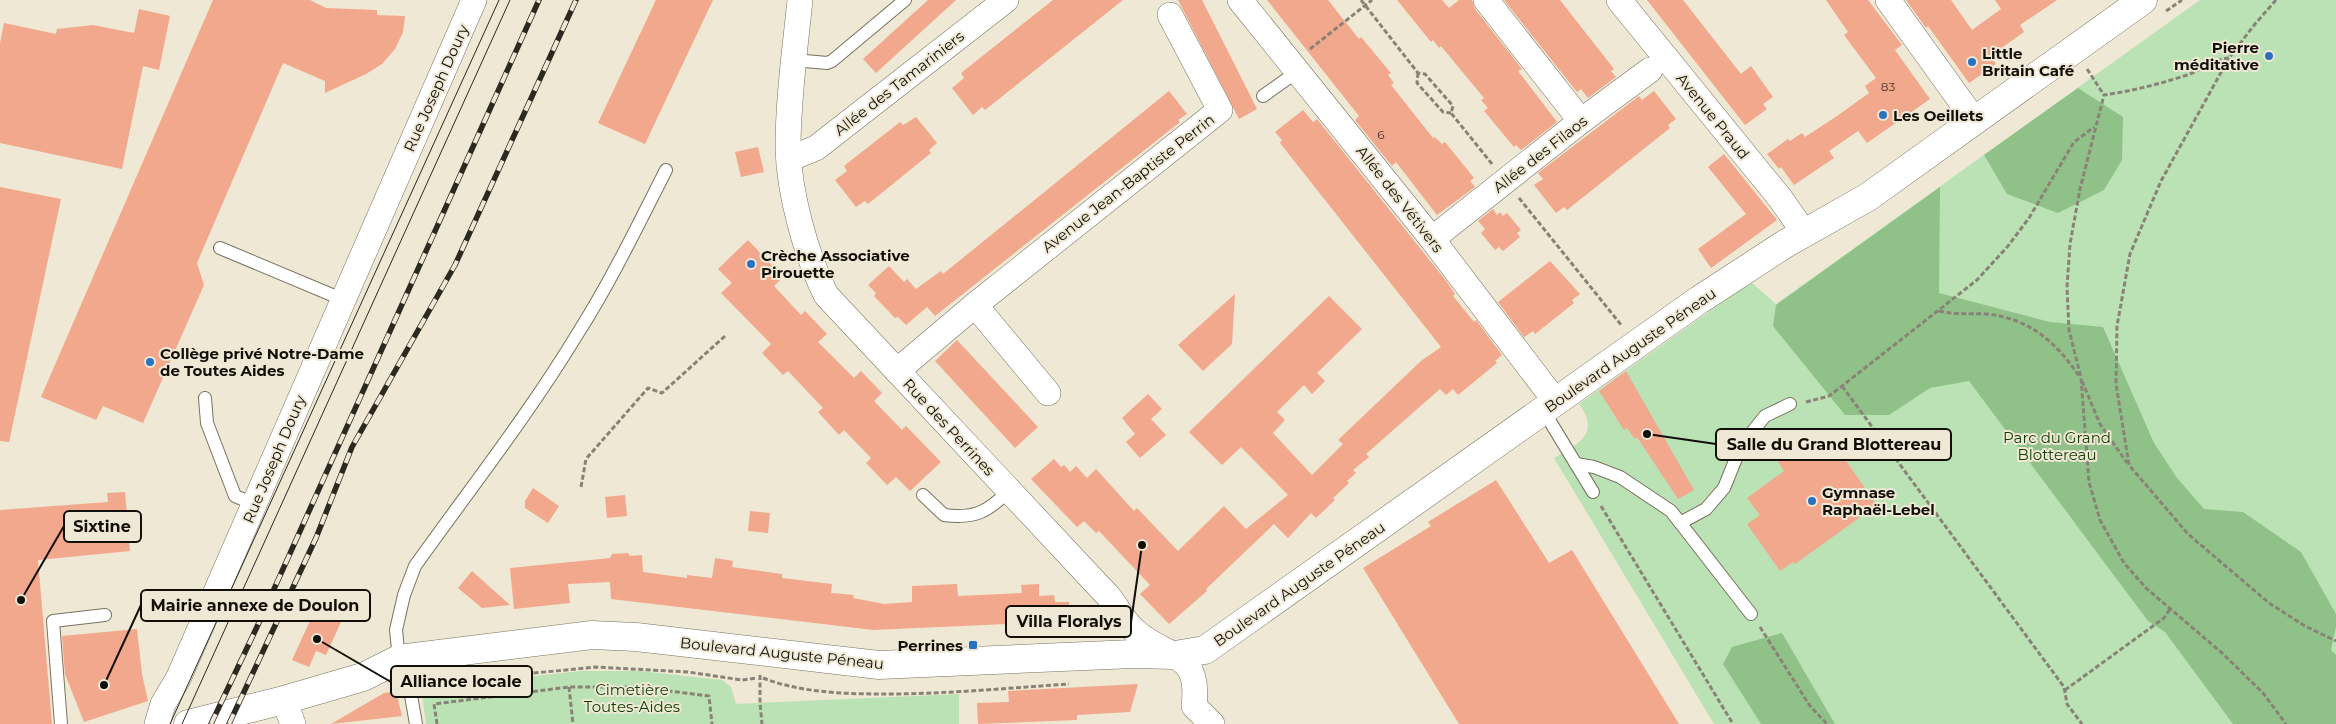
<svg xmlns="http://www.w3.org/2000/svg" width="2336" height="724" viewBox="0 0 2336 724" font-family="Montserrat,sans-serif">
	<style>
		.green { fill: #bbe2b5 }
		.forest { fill: #90c188 }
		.building { fill: #f1a88c }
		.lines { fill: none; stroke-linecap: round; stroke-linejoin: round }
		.service-casing { stroke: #787260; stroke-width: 14 }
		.minor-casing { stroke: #787260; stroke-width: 26 }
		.tertiary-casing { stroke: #787260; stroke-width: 29 }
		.path { stroke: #888376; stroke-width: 3; stroke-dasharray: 5 2.5; stroke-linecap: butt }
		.service { stroke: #fff; stroke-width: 12 }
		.minor { stroke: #fff; stroke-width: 25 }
		.tertiary { stroke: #fff; stroke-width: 28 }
		.tram { stroke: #2c2921; stroke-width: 1 }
		.rail-casing { stroke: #2c2921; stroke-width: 5.5 }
		.rail { stroke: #efe8d4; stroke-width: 4; stroke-dasharray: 11; stroke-linecap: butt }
		.poi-dot { fill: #2a71c1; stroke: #efe8d4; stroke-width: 2 }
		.labels { text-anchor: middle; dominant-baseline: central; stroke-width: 4; stroke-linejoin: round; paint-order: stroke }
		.number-label { font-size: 12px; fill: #4a352a }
		.poi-label { font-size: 15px; font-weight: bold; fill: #120f09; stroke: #efe8d4; text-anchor: start }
		.street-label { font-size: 15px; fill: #120f09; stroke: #efe8d4 }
		.park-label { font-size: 15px; fill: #0d3e04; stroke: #efe8d4 }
		.leader { fill: none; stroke: #120f09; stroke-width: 2 }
		.callout-dot { fill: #120f09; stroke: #efe8d4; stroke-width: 2 }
		.callout { fill: #efe8d4; stroke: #120f09; stroke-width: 2 }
		.callout-label { font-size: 16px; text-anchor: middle; font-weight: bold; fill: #120f09 }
	</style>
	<rect width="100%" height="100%" fill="#efe8d4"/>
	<g class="green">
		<path d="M2200 0H2336V724H1714L1554 458C1578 444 1601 434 1579 404L1751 282 1776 304Z"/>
		<polygon points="581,671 639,671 722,680 731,687 736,704 959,694 959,724 426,724 421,688"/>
	</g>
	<g class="forest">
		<polygon points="2078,88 2123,117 2122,160 2104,190 2058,213 2007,194 1984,155"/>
		<polygon points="1940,187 1939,293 2050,322 2103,327 2154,443 2177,478 2204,509 2243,512 2301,552 2336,614 2336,627 2331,650 2336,655 2336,724 2233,724 2165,632 2148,621 1969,381 1930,388 1889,415 1845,415 1773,326 1776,305"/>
		<polygon points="1782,633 1835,724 1761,724 1723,664 1732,647"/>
	</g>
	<g class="building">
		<polygon points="213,0 310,0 326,8 377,10 377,15 405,16 403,32 395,49 382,64 366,74 325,93 325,81 283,63 197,263 204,285 143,423 103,406 96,420 41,397"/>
		<polygon points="656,0 713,0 645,144 598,123"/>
		<polygon points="928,0 956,0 876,73 863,59"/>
		<polygon points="1053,0 1123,0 985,110 982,107 973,115 952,88 964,78 961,73"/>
		<polygon points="1178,0 1202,0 1257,109 1239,119"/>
		<polygon points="1267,0 1328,0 1359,39 1361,37 1391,73 1388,75 1394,83 1391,85 1433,138 1435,137 1442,144 1445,142 1474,178 1470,181 1475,187 1437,215 1396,162 1392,166 1355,120 1359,116"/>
		<polygon points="1397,0 1442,0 1449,8 1459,0 1472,0 1475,9 1522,69 1518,71 1557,122 1521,150 1516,145 1514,147 1484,111 1488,108 1481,100 1484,98 1441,46 1439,48 1433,40 1431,42"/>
		<polygon points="1504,0 1560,0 1614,69 1611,71 1616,77 1588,98 1581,89 1577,92"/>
		<polygon points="1647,0 1683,0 1741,74 1751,66 1773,97 1763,104 1767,109 1745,125"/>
		<polygon points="1826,0 1868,0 1902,45 1895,50 1930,99 1867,143 1858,131 1829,151 1834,158 1794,185 1781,167 1779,169 1767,154 1788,139 1790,141 1802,133 1805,137 1837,116 1869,93 1865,86 1876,78 1844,35 1848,32"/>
		<polygon points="1906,0 1951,0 1972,30 2001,9 1995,0 2057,0 2020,25 2024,32 1990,56 1996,64 1969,83 1928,26 1926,28"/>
		<polygon points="139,9 170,16 159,70 143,66 122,169 0,143 0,43 4,23 56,34 57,29 93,25 134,33"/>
		<polygon points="1169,91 1187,114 1178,120 1180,122 935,316 927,307 906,325 898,317 895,318 874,296 876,293 868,285 889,266 904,282 907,279 916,289 941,271 943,274"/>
		<polygon points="1654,91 1676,119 1668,125 1670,128 1567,210 1564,207 1556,213 1534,185 1543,179 1538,173 1639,96 1642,100"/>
		<polygon points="1303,110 1313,122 1317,119 1447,282 1455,294 1453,296 1474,322 1476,320 1502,355 1495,361 1497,363 1458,395 1453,389 1446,395 1440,389 1366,454 1369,457 1353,470 1356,473 1347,481 1349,483 1333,498 1335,500 1316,518 1311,513 1288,538 1274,524 1206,589 1207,591 1169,624 1140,594 1150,585 1099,531 1096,533 1084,521 1077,527 1031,479 1054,459 1061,467 1064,465 1070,472 1076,466 1087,478 1096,469 1134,511 1137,508 1178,551 1224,506 1246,529 1288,495 1241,447 1222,465 1189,432 1329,296 1362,329 1317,373 1325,381 1312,394 1304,385 1277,412 1285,420 1273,433 1312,475 1343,444 1338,440 1421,361 1441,347 1280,143 1282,140 1275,132"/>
		<polygon points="916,117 937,143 929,150 931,153 868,204 865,201 856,207 835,180 847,171 844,166 900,122 903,125"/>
		<polygon points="758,147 764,172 741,177 735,152"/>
		<polygon points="1724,154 1777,220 1711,268 1698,249 1746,214 1708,167"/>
		<polygon points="0,187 61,199 9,442 0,441"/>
		<polygon points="1493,209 1497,215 1500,212 1503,216 1507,213 1521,230 1517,233 1520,237 1503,251 1499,247 1495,250 1481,233 1485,229 1478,221"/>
		<polygon points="748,240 783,277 774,286 801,315 805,311 827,334 818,342 854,378 861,371 882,393 874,401 902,430 906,426 941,462 910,491 896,477 887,485 866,463 871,458 844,430 839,435 818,412 823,408 788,371 783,375 762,353 771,344 721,293 732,283 718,269"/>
		<polygon points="1550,261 1580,294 1572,300 1574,303 1535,334 1533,331 1524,337 1498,302"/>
		<polygon points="1235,294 1232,344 1203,371 1178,345"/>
		<polygon points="957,340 1038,427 1015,448 935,361"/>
		<polygon points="1626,371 1694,490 1678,499 1637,437 1635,439 1627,428 1624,430 1599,391"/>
		<polygon points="1148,394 1162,409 1151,419 1166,435 1140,458 1126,442 1135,434 1122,418"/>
		<polygon points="1830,438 1877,505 1795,564 1793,562 1780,571 1747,524 1760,515 1747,498 1784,471 1771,451 1786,441 1799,461"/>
		<polygon points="1496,480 1549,563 1572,550 1679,724 1459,724 1363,568 1431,526 1428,522"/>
		<polygon points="533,488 559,506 548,523 525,508 525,501"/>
		<polygon points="125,492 130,551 38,560 52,724 0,724 0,510 108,502 107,493"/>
		<polygon points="625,495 627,516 607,518 605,497"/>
		<polygon points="750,511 770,513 768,533 748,531"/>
		<polygon points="628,553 630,556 642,555 643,572 687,578 687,575 712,578 715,558 733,561 732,567 782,574 782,578 832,584 831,593 854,595 853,598 884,604 912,602 912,586 957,584 958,596 1022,593 1021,585 1039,584 1039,596 1054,595 1055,602 1069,602 1070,621 873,630 611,599 610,582 568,584 570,603 514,609 510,568 610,558 612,554"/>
		<polygon points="472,571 510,605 482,608 458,588"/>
		<polygon points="315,610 341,622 326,655 316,651 309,667 292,660"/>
		<polygon points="137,629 142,674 148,701 84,722 65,674 62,636"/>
		<polygon points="1138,684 1130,712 1077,715 1077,720 978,724 977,703 1009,702 1008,691"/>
		<polygon points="396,691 402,716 331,724 384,693"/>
	</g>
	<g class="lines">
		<g class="service-casing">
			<g id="service">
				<polyline points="794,60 827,63 832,61 905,0"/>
				<polyline points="1263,96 1298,71"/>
				<polyline points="220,248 344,300"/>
				<polyline points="205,398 207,423 235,496 254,504"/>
				<polyline points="1543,410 1593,492"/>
				<polyline points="1576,464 1594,467 1620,477 1671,511 1751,614"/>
				<path d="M923 495 944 515C975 519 987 512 1009 491"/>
				<polyline points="1680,523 1706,509 1724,488 1741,446 1765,416 1790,404"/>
				<polyline points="61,724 53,621 105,615"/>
				<path d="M416 724 410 690 399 659 396 630 404 595 415 566C470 489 529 414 578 333 611 281 638 225 666 170"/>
			</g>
		</g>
		<g class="minor-casing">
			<g id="minor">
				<path d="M800 0C795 49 788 99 788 148 789 193 806 255 826 295L1109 597C1118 608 1124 622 1135 631 1165 659 1201 649 1194 706L1212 724"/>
				<polyline points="1240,0 1432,239 1556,402"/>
				<polyline points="1486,0 1581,121"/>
				<polyline points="1619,0 1780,198 1805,234"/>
				<polyline points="1888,0 1975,121"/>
				<polyline points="789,159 816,148 1006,0"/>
				<polyline points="1432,239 1581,121 1650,70"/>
				<polyline points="975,305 1048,393"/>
				<polyline points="897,371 975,305 1220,110 1170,15"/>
				<polyline points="284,700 293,724"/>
				<polyline points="157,724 163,704 178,679 474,0"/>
			</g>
		</g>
		<g class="tertiary-casing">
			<polyline id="tertiary" points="188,724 284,700 363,677 399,659 592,635 636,637 879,665 1133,654 1175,655 1205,650 1699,300 1785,244 1868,197 2143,0"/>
		</g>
		<g class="path">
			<polyline points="1361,0 1418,73 1425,74 1453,106 1451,113 1492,164"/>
			<polyline points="2276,0 2255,24 2229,58 2161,181 2130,254 2117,326 2116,384 2129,465 2188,534 2269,603 2305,626 2336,641"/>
			<polyline points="2166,11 2182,0"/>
			<polyline points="1310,49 1372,0"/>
			<path d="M2229 58C2213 59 2201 70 2187 75 2160 84 2132 91 2104 95L2080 189 2070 244 2067 287 2069 330 2081 378 2089 482 2100 520 2124 563 2146 588 2222 653 2263 693 2286 724"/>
			<polyline points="2087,69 2104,95"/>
			<polyline points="1418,73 1417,83 1443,112 1451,113"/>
			<polyline points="1519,198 1622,326"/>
			<path d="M1939 311C1955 315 1970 313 1986 314 2029 318 2056 342 2079 376"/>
			<polyline points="2082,381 2100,424 2127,463"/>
			<polyline points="1842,386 2064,687 2067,704 2082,724"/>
			<polyline points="1806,402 1829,396 1842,386 1977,280 2008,246 2029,218 2074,142 2094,127"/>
			<polyline points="581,487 586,459 648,388 662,393 725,336"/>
			<polyline points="1601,506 1733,724"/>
			<polyline points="1760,627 1810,706 1827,724"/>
			<polyline points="760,675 760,703 762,724"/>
			<path d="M763 678C802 693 845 694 887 694 948 694 1008 688 1069 684"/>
			<polyline points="444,682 595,667 688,672 742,680 757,678"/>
			<polyline points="569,687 573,724"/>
			<polyline points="2065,690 2164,618 2170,609"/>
			<polyline points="437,724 434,704 569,687 637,687 709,696 712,724"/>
		</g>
		<use href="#service" class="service"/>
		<use href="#minor" class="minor"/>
		<use href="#tertiary" class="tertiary"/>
		<g class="tram">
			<polyline points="170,724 499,0"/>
			<polyline points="182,724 510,0"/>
		</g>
		<g class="rail-casing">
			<g id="rail">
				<polyline points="211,724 256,629 539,0"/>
				<polyline points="229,724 316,538 352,447 455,265 576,0"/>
			</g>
		</g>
		<use href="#rail" class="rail"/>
	</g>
	<g class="poi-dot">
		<circle cx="2269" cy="56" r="5"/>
		<circle cx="1972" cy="62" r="5"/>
		<circle cx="1883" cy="115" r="5"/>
		<circle cx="751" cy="264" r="5"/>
		<circle cx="150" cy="362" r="5"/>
		<circle cx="1812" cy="501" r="5"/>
		<rect x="968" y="640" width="10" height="10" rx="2.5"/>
	</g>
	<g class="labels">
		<g class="number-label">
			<text x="1888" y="86">83</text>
			<text x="1381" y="134">6</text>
		</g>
		<g class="poi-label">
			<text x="2259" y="47" text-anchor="end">Pierre<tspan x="2259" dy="17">méditative</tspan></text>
			<text x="1982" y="53">Little<tspan x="1982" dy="17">Britain Café</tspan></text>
			<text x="1893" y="115">Les Oeillets</text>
			<text x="761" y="255">Crèche Associative<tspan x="761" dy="17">Pirouette</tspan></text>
			<text x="160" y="353">Collège privé Notre-Dame<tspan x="160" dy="17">de Toutes Aides</tspan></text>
			<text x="1822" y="492">Gymnase<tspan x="1822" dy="17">Raphaël-Lebel</tspan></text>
			<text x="963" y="645" text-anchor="end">Perrines</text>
		</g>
		<g class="street-label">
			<text transform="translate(899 83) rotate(-38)">Allée des Tamariniers</text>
			<text transform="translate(436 88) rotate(-66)">Rue Joseph Doury</text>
			<text transform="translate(1713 116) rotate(51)">Avenue Praud</text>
			<text transform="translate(1540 154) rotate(-38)">Allée des Filaos</text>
			<text transform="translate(1128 183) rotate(-38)">Avenue Jean-Baptiste Perrin</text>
			<text transform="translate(1400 199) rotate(52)">Allée des Vétivers</text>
			<text transform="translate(1630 350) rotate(-35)">Boulevard Auguste Péneau</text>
			<text transform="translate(949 427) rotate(47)">Rue des Perrines</text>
			<text transform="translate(274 459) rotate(-67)">Rue Joseph Doury</text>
			<text transform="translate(1299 584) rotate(-35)">Boulevard Auguste Péneau</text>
			<text transform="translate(782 653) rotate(6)">Boulevard Auguste Péneau</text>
		</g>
		<g class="park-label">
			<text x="2057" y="437">Parc du Grand<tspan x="2057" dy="17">Blottereau</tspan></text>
			<text x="632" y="689">Cimetière<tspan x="632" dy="17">Toutes-Aides</tspan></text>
		</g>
	</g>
	<path class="leader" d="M1647 434L1716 444M21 600L64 526M104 685L141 605M1142 545L1131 622M317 639L391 682"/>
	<g class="callout-dot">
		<circle cx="1647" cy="434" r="5"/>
		<circle cx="21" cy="600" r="5"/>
		<circle cx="104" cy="685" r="5"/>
		<circle cx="1142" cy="545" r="5"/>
		<circle cx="317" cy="639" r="5"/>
	</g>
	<g class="callout">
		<rect x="1716" y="429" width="235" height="31" rx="5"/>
		<rect x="64" y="511" width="77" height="31" rx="5"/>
		<rect x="141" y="590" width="229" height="31" rx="5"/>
		<rect x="1006" y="606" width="125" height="31" rx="5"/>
		<rect x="391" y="666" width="141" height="31" rx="5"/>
	</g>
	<g class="callout-label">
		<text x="1834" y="450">Salle du Grand Blottereau</text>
		<text x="102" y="532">Sixtine</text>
		<text x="255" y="611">Mairie annexe de Doulon</text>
		<text x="1069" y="627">Villa Floralys</text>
		<text x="461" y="687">Alliance locale</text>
	</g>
</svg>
